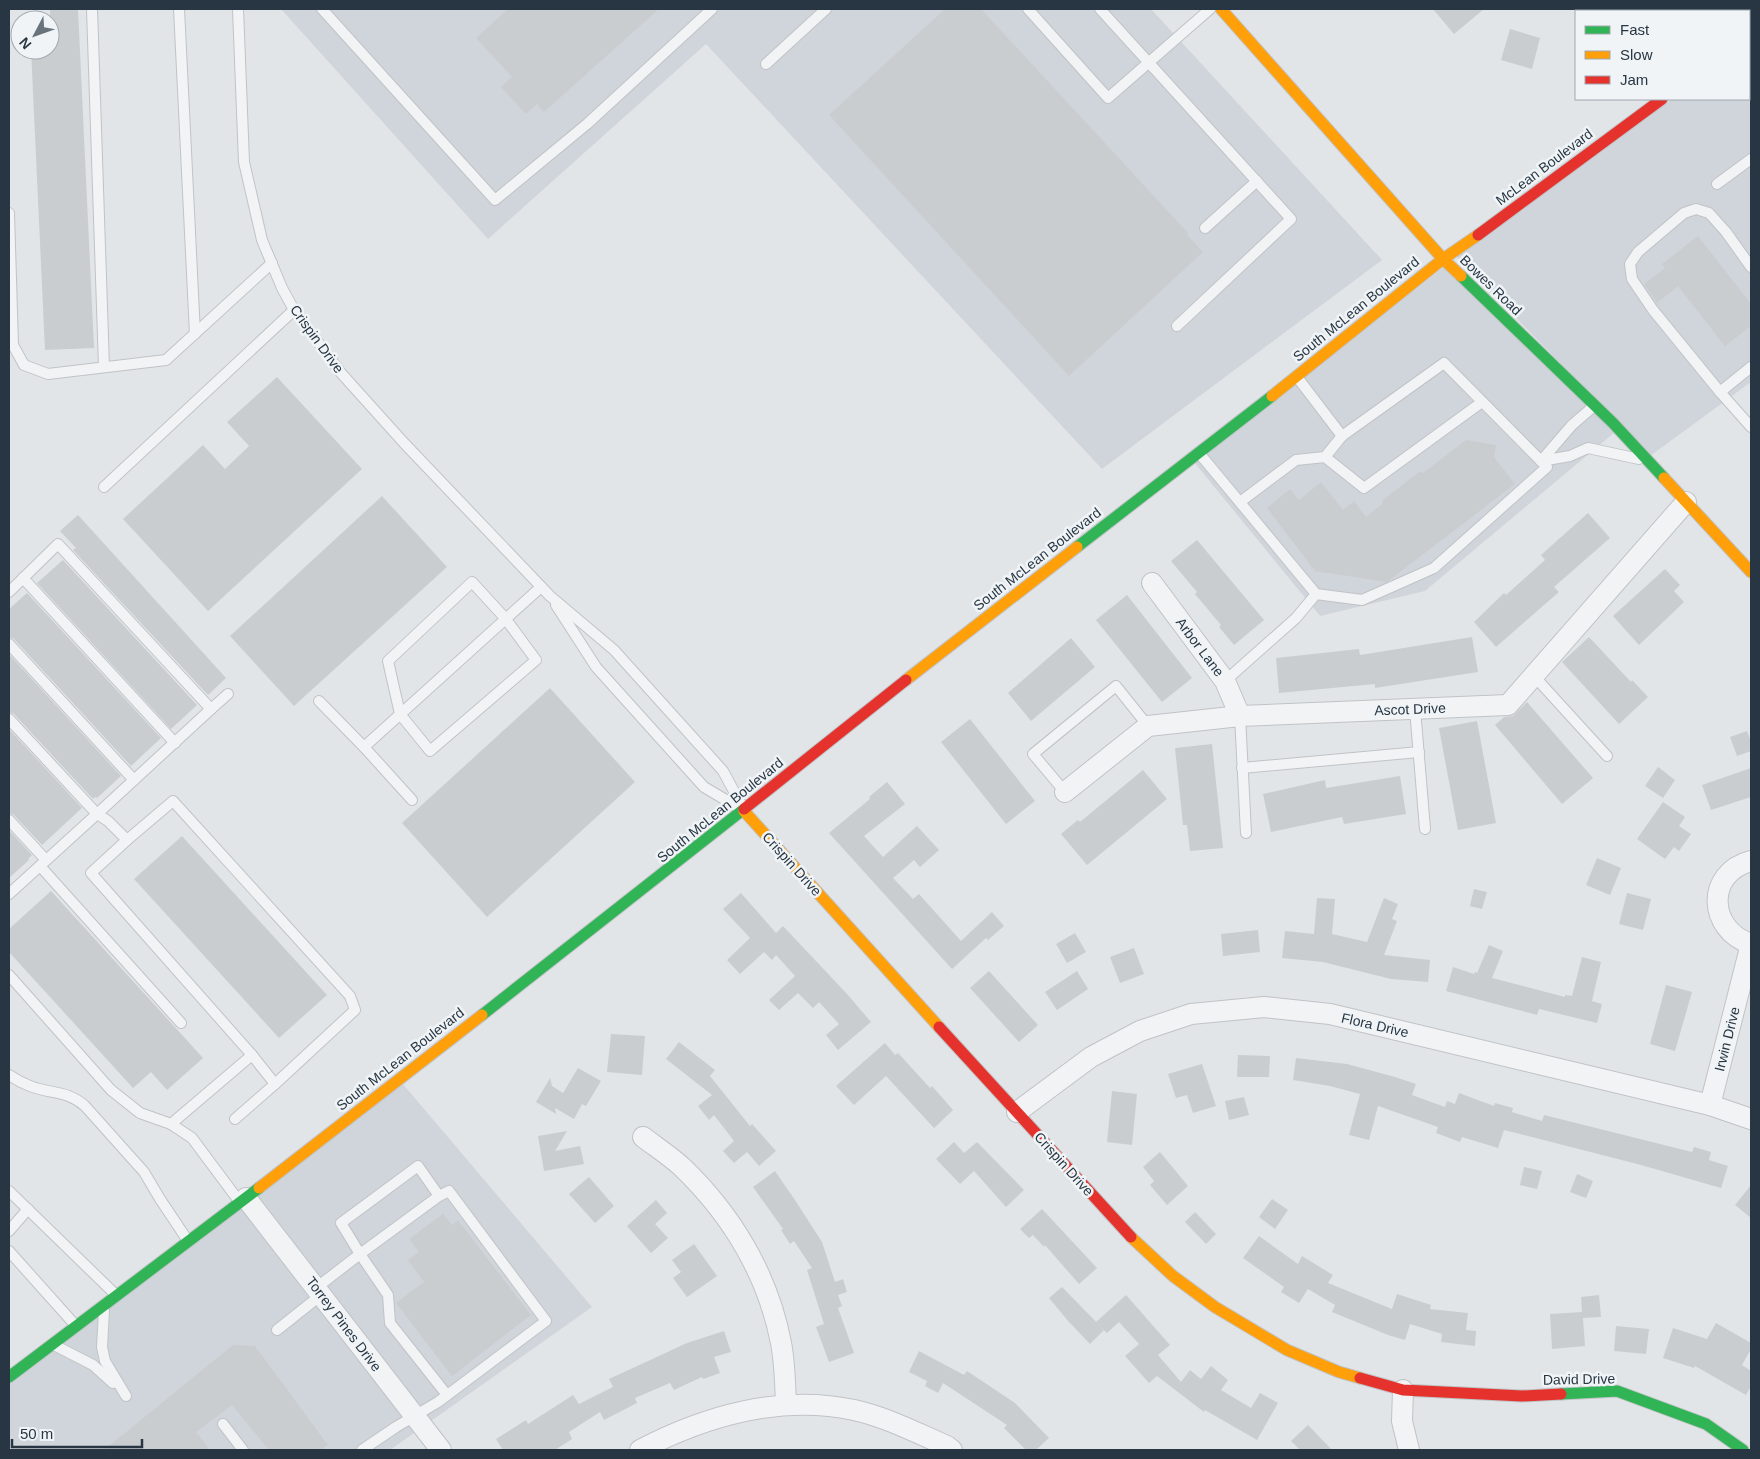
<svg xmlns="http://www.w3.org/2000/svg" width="1760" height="1459" viewBox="0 0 1760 1459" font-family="Helvetica,sans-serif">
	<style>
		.built { fill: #d0d5db }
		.building { fill: #cacdd0 }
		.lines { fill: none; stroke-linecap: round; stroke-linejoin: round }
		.lane-casing { stroke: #c0c3c6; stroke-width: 12 }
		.street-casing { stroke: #c0c3c6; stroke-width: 22 }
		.fast-casing { stroke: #c0c3c6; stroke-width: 13 }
		.slow-casing { stroke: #c0c3c6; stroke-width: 13 }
		.jam-casing { stroke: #c0c3c6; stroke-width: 13 }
		.lane { stroke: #f2f3f4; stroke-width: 10 }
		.street { stroke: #f2f3f4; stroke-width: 20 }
		.fast { stroke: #30b455; stroke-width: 11 }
		.slow { stroke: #ff9f0a; stroke-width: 11 }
		.jam { stroke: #e5322d; stroke-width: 11 }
		.labels { text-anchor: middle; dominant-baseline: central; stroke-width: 5; stroke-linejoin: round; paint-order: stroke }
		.street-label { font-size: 14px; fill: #273642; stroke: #f0f4f7 }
	</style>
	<rect width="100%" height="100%" fill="#e2e5e8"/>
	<g class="built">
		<polygon points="281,9 1151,9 1382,260 1102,469 706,44 488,239"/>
		<polygon points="1751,40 1751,382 1650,456 1457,257 1672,99 1749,99 1749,42"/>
		<polygon points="1448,264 1615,432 1425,591 1320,616 1194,462"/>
		<polygon points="402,1083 592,1307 390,1450 9,1450 9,1380"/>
	</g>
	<g class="building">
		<polygon points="50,9 78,9 94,348 45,350 31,50 50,50"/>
		<polygon points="508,9 659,9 544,112 537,104 526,114 501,87 512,77 476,38"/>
		<polygon points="945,9 981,9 1188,233 1187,235 1203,252 1069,376 829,115"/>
		<polygon points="1433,9 1484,9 1454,34"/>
		<polygon points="1510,29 1540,38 1532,69 1501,60"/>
		<polygon points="1698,236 1751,304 1751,326 1725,346 1678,286 1657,303 1644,284 1665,268 1662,264"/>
		<polygon points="277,377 362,469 208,611 123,519 203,445 225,469 249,446 227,422"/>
		<polygon points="1466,440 1496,445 1494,457 1515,484 1387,582 1315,571 1267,508 1290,489 1299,500 1321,482 1343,510 1354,501 1366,517 1382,504 1383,500 1419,472 1423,473"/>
		<polygon points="382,496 447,567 294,706 230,636"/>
		<polygon points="1588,513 1610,538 1554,587 1559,592 1496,647 1474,622 1504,593 1506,595 1545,560 1541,555"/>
		<polygon points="78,515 226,678 208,695 73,550 76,548 60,531"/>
		<polygon points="1197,540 1264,620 1234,645 1219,627 1221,625 1195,594 1197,592 1171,561"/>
		<polygon points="63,560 197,705 171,729 37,583"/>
		<polygon points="1665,569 1680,585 1674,591 1684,602 1639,645 1613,616"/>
		<polygon points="27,593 161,738 131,766 14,639 9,637 9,609"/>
		<polygon points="1127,595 1192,678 1162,702 1096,620"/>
		<polygon points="1472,637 1478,672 1375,688 1375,684 1279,693 1276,658 1359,649 1360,655"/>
		<polygon points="1589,637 1631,682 1632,680 1648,697 1619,724 1562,662"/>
		<polygon points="1071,638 1095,667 1031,721 1008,693"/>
		<polygon points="9,654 121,776 97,798 95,797 93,799 14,714 9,712"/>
		<polygon points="550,688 635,782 487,917 402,823"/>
		<polygon points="1527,702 1593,778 1562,804 1495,725 1504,717 1513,716"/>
		<polygon points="970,719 1035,801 1006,824 941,742"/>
		<polygon points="1477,721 1496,823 1458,830 1439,728"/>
		<polygon points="9,729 82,808 42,845 14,815 9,813"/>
		<polygon points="1747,731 1751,742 1751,751 1737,756 1730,737"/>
		<polygon points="1212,744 1223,848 1190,851 1187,825 1183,825 1175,748"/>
		<polygon points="1658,767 1675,780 1663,798 1645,786"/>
		<polygon points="1751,768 1751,797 1711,810 1702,785"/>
		<polygon points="1143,770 1167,799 1087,865 1061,834 1078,820 1080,822"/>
		<polygon points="1400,776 1406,814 1344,824 1342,817 1271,832 1263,794 1325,780 1326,788"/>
		<polygon points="887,782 905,804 864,836 883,857 917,826 939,850 920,867 914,860 893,878 913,899 919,894 961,941 992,912 1004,926 988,940 986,938 952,969 829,833 870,799 869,797"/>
		<polygon points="1663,802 1685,817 1679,826 1691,834 1679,851 1674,847 1665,859 1637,839"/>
		<polygon points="9,830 32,855 28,859 29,860 9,878"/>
		<polygon points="182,836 327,995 279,1038 134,879"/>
		<polygon points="1597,858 1621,868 1610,895 1586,885"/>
		<polygon points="1474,889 1487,892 1482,909 1470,906"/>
		<polygon points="51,891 203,1058 167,1090 151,1072 133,1088 9,952 9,929"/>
		<polygon points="741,893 776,933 783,926 848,995 871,1022 838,1050 826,1035 839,1024 819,1002 813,1008 798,993 779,1010 769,1000 795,976 776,955 772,960 764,952 740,974 727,960 750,938 723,909"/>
		<polygon points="1627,893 1651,899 1643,930 1619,924"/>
		<polygon points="1317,898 1335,899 1332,934 1367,942 1384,898 1398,904 1392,919 1397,921 1384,955 1430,960 1428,982 1391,979 1323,962 1282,958 1285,931 1314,934"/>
		<polygon points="1258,930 1260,952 1223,956 1221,934"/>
		<polygon points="1075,933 1086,952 1067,963 1056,944"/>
		<polygon points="1489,945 1503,951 1492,978 1565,997 1565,995 1572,996 1582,957 1601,962 1592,1001 1602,1004 1597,1023 1539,1009 1537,1015 1446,991 1453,967 1474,974 1475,972 1477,973"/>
		<polygon points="1134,948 1144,974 1120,983 1110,957"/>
		<polygon points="989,971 1038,1025 1019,1042 970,988"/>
		<polygon points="1077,971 1088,989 1057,1010 1045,992"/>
		<polygon points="1666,985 1692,992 1675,1051 1650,1044"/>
		<polygon points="611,1034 645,1036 642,1075 607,1072"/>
		<polygon points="679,1042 715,1070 710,1076 750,1126 752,1124 776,1151 759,1166 747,1152 734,1163 723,1151 734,1141 714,1115 709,1120 698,1106 712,1095 666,1059"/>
		<polygon points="885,1043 895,1055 898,1053 930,1088 932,1086 953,1110 934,1128 886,1076 854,1105 836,1086"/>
		<polygon points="1238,1055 1270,1056 1269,1077 1237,1077"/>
		<polygon points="1296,1058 1347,1064 1395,1077 1416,1084 1412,1095 1445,1107 1447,1101 1455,1104 1459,1093 1494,1106 1495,1103 1513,1108 1512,1112 1542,1121 1544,1115 1692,1152 1694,1147 1711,1152 1709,1160 1728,1166 1721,1188 1641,1165 1504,1130 1498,1148 1462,1137 1460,1142 1436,1133 1438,1127 1378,1106 1369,1140 1349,1135 1360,1094 1330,1086 1293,1080"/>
		<polygon points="1202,1064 1216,1106 1193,1113 1187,1095 1176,1098 1168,1074"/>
		<polygon points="578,1068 601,1081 586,1106 582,1104 574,1119 555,1108 556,1114 536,1102 550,1078 552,1086 563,1093"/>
		<polygon points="1112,1091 1137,1094 1132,1145 1107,1142"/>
		<polygon points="1244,1097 1249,1115 1229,1120 1225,1101"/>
		<polygon points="567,1131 555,1151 580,1146 584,1164 544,1171 538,1136"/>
		<polygon points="954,1142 964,1153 977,1142 1024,1190 1006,1207 974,1171 960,1184 936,1159"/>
		<polygon points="1160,1152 1188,1186 1167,1205 1150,1185 1154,1181 1143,1167"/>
		<polygon points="1524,1167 1542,1171 1537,1189 1520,1185"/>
		<polygon points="775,1171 795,1200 822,1242 835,1282 843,1279 847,1292 838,1295 842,1306 838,1308 854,1353 829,1362 816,1327 824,1324 807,1270 812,1268 794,1241 790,1244 781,1230 783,1229 753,1187"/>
		<polygon points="1577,1174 1593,1181 1586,1198 1570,1192"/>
		<polygon points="589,1177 614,1206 595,1223 569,1194"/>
		<polygon points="1751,1185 1751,1218 1735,1205"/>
		<polygon points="1272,1199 1288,1210 1275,1229 1259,1217"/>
		<polygon points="656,1200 667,1213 655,1224 668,1238 651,1253 627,1226"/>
		<polygon points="1042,1209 1097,1268 1079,1284 1045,1245 1044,1247 1033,1235 1029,1238 1020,1229"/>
		<polygon points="1195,1212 1216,1234 1206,1244 1185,1222"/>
		<polygon points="443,1214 452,1225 458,1220 531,1315 452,1376 396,1303 424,1282 408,1260 419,1252 409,1239"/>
		<polygon points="1259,1236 1298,1264 1302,1256 1333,1275 1328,1283 1392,1309 1397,1294 1431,1305 1430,1309 1468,1313 1466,1330 1476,1331 1475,1346 1441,1342 1442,1334 1410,1324 1405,1340 1388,1335 1332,1312 1335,1305 1308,1289 1299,1303 1281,1292 1284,1287 1243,1258"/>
		<polygon points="694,1244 717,1276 687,1297 673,1278 681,1272 672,1260"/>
		<polygon points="1062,1287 1104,1330 1090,1344 1069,1322 1049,1298"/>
		<polygon points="1126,1295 1170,1345 1158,1355 1181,1382 1190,1370 1201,1379 1211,1366 1228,1380 1221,1390 1251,1408 1260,1393 1278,1403 1257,1440 1205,1410 1204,1412 1157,1376 1149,1383 1125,1356 1139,1344 1119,1322 1107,1333 1096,1322"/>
		<polygon points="1599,1295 1601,1317 1583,1318 1585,1346 1552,1349 1550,1314 1582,1312 1581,1297"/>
		<polygon points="1716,1323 1751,1343 1751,1349 1742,1365 1751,1371 1751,1386 1746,1395 1695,1366 1694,1368 1663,1358 1673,1328 1707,1339"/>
		<polygon points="1616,1326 1649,1329 1646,1354 1614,1351"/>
		<polygon points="724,1331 731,1352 714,1357 720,1373 703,1379 702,1377 674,1390 670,1383 635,1398 637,1403 604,1420 600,1412 569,1432 572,1439 555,1450 503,1450 496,1439 526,1420 528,1424 573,1395 579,1404 613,1387 609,1379 687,1343"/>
		<polygon points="233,1345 255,1346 328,1445 320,1450 269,1450 232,1405 196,1432 210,1450 104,1450"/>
		<polygon points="919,1351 964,1375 967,1371 1015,1403 1049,1438 1036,1450 1026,1450 1004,1428 1007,1425 943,1383 938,1393 925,1386 927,1381 909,1372"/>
		<polygon points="1308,1425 1332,1450 1300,1450 1291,1441"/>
	</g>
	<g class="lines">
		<g class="lane-casing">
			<g id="lane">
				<polyline points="92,9 104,367"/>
				<polyline points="179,9 195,334"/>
				<polyline points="238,9 244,162 262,240 282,288 294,310 341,373 404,443 550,596 614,650 723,771 743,808"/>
				<polyline points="322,9 495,200 587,124 712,9"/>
				<polyline points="1028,9 1108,98 1210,9"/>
				<polyline points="1100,9 1291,219 1177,326"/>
				<polyline points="766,64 826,9"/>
				<polyline points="1717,184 1751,159"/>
				<polyline points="9,213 13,345 24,365 48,374 166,360 272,263"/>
				<polyline points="1205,228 1257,181"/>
				<polyline points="1751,367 1720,392 1751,427"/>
				<polyline points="1720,392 1653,310 1632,279 1630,264 1638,252 1684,213 1696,209 1709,213 1726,232 1751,267"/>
				<polyline points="1199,453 1316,594 1362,600 1434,568 1547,467 1444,363 1342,436 1297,377"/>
				<polyline points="1325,457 1364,488 1482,402"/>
				<polyline points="1541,461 1570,456 1588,448 1639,459"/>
				<polyline points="1541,461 1572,425 1594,406"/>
				<polyline points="104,487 294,310"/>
				<polyline points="1240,502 1296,460 1325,457 1342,436"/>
				<polyline points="23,578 175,743"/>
				<polygon points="472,582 505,618 536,660 430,751 400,714 388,661"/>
				<polyline points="9,592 58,544 211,709 97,814 108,821 127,840"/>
				<polyline points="556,605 596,667 704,787 741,809"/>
				<polyline points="9,644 134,780"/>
				<polyline points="1534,676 1607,756"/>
				<polyline points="1225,681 1296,618 1316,594"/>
				<polyline points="319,701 364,747 541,587"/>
				<polyline points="211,709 228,694"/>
				<polyline points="1415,709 1425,829"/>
				<polyline points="1240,716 1246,833"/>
				<polyline points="9,719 97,814 9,894"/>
				<polyline points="364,747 412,800"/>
				<polyline points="1242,768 1419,752"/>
				<polyline points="1065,792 1033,754 1116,686 1148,726"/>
				<polyline points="9,820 46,860"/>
				<polyline points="40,866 181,1023"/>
				<polyline points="9,975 111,1090 140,1113 171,1124 192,1138 239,1201"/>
				<polyline points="252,1055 91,873 127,840 173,801 350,996 355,1010 275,1084"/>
				<path d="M9 1075C15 1079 22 1083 30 1086 50 1094 67 1090 85 1106L144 1172 160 1199 188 1241"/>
				<polyline points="171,1124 252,1055 275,1084 235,1119"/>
				<polyline points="9,1191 116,1295"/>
				<polyline points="439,1196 360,1254 388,1295 390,1323 447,1395"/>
				<polyline points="9,1231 28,1209"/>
				<polyline points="9,1251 76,1326"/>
				<polyline points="316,1288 360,1254 341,1223 418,1166 439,1196 449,1191 546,1321 438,1402 396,1427 362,1450"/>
				<polyline points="104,1311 102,1347 105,1361 126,1396"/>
				<polyline points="277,1330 321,1295"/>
				<polyline points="54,1345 93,1365 113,1383"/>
				<polyline points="223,1424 243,1450"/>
			</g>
		</g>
		<g class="street-casing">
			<g id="street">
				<polyline points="1152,583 1225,681 1240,716"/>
				<polyline points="1065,792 1148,726 1240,716 1508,705 1686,502"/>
				<path d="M1751 861C1705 873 1708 930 1751 944"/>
				<polyline points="1710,1105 1751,944"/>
				<polyline points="1017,1112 1091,1057 1140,1031 1191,1014 1264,1007 1330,1014 1710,1105 1751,1119"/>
				<path d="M643 1137C656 1147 670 1156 682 1167 732 1215 768 1275 781 1343 785 1363 785 1384 786 1404"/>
				<polyline points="246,1198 441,1450"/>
				<polyline points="1403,1390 1402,1421 1409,1450"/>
				<path d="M640 1450C705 1416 781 1394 854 1410 886 1417 917 1433 947 1446L952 1450"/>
			</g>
		</g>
		<g class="fast-casing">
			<g id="fast">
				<polyline points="1749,36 1751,34"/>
				<polyline points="1461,276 1613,423 1664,478"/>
				<polyline points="1077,547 1272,396"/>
				<polyline points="482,1015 744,809"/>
				<polyline points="9,1377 259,1188"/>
				<polyline points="1561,1394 1617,1391 1706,1424 1743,1450"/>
			</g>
		</g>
		<g class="slow-casing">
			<g id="slow">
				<polyline points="1221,9 1443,259 1461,276"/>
				<polyline points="1272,396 1443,259 1478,235"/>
				<polyline points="1664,478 1751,572"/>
				<polyline points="906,680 1077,547"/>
				<polyline points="744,811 939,1027"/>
				<polyline points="259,1188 482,1015"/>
				<polyline points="1131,1237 1173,1276 1215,1307 1287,1350 1339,1372 1360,1378"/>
			</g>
		</g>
		<g class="jam-casing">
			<g id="jam">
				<polyline points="1478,235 1662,99"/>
				<polyline points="744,809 906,680"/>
				<polyline points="939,1027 1131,1237"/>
				<polyline points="1360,1378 1403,1390 1522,1396 1561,1394"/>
			</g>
		</g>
		<use href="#lane" class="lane"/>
		<use href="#street" class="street"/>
		<use href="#fast" class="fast"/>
		<use href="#slow" class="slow"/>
		<use href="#jam" class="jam"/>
	</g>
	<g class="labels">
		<g class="street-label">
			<text transform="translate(1544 167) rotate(-37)">McLean Boulevard</text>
			<text transform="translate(1491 285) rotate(44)">Bowes Road</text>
			<text transform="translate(1356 309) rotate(-39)">South McLean Boulevard</text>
			<text transform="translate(317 339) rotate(54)">Crispin Drive</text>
			<text transform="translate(1037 559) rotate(-38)">South McLean Boulevard</text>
			<text transform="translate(1200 647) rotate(53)">Arbor Lane</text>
			<text transform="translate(1410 709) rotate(-2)">Ascot Drive</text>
			<text transform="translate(720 810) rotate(-39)">South McLean Boulevard</text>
			<text transform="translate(792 864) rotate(48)">Crispin Drive</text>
			<text transform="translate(1375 1025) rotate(13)">Flora Drive</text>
			<text transform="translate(1727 1039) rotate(-76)">Irwin Drive</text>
			<text transform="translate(400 1059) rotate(-38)">South McLean Boulevard</text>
			<text transform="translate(1064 1164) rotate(48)">Crispin Drive</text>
			<text transform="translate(344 1324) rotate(53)">Torrey Pines Drive</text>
			<text transform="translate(1579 1379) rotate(-1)">David Drive</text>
		</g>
	</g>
	<rect width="1760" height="1459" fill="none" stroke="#273642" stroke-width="20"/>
	<rect x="1575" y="10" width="175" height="90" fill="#f0f4f7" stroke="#a0a8af"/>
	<rect x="1585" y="26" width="25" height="8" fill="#30b455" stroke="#a0a8af"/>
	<text x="1620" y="35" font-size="15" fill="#273642">Fast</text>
	<rect x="1585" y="51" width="25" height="8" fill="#ff9f0a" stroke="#a0a8af"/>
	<text x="1620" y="60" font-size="15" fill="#273642">Slow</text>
	<rect x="1585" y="76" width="25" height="8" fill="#e5322d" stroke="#a0a8af"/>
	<text x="1620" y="85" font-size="15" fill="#273642">Jam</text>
	<g transform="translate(35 35) rotate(229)"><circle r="24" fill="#f0f4f7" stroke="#a0a8af"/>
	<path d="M0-4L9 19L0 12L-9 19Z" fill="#68737c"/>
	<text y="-8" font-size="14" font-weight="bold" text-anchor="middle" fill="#273642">N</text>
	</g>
	<path d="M12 1439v8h130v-8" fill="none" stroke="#273642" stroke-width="2.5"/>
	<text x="20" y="1439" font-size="15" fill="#273642" stroke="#f0f4f7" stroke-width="4" paint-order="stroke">50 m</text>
</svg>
